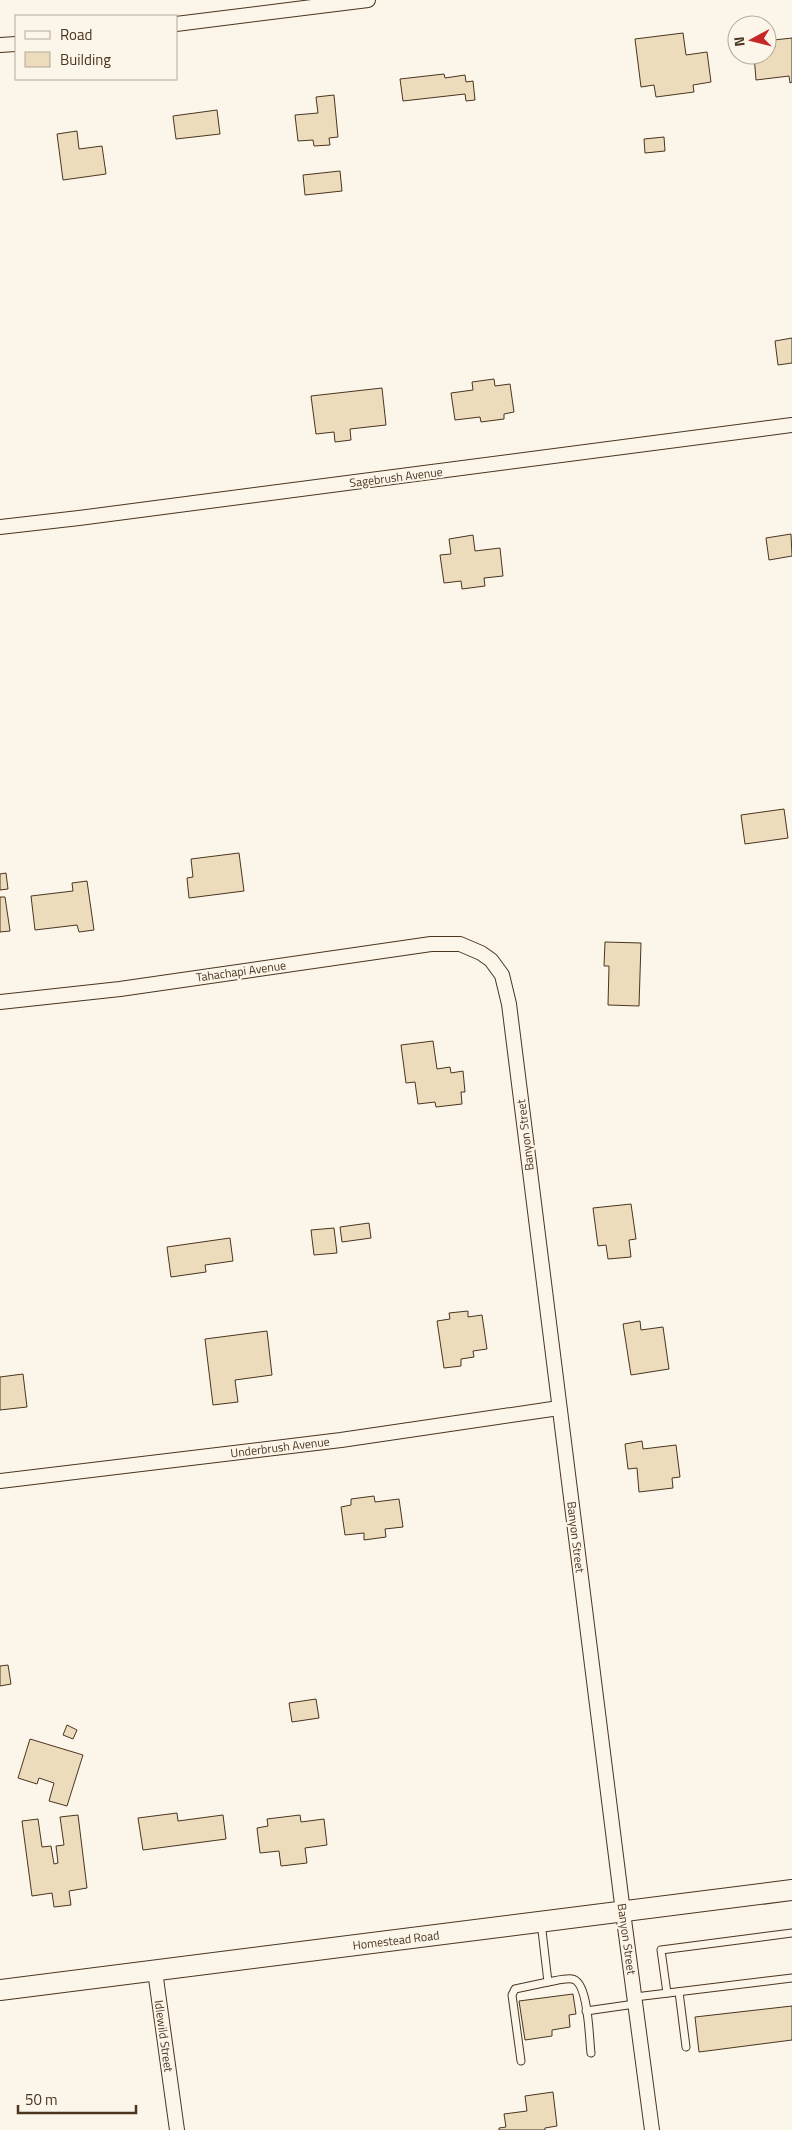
<svg xmlns="http://www.w3.org/2000/svg" width="792" height="2130" viewBox="0 0 792 2130" font-family="'Titillium Web',sans-serif">
	<style>
		.building { fill: #ecdcbc; stroke: #4a3520 }
		.lines { fill: none; stroke-linecap: round; stroke-linejoin: round }
		.lane-casing { stroke: #4a3520; stroke-width: 9 }
		.street-casing { stroke: #4a3520; stroke-width: 16 }
		.secondary-casing { stroke: #4a3520; stroke-width: 22 }
		.lane { stroke: #fbf6e9; stroke-width: 7 }
		.street { stroke: #fbf6e9; stroke-width: 14 }
		.secondary { stroke: #fbf6e9; stroke-width: 20 }
		.labels { text-anchor: middle; dominant-baseline: central; stroke-width: 4; stroke-linejoin: round; paint-order: stroke }
		.street-label { font-size: 12px; fill: #4a3520; stroke: #fbf6e9 }
	</style>
	<rect width="100%" height="100%" fill="#fbf6e9"/>
	<g class="building">
		<polygon points="683,33 686,55 707,52 711,82 693,85 694,92 656,97 654,85 641,87 635,39"/>
		<polygon points="792,38 792,82 790,83 789,76 756,80 754,55 767,55 767,48 775,47 774,40"/>
		<polygon points="444,74 445,78 465,75 466,82 473,81 475,100 466,101 465,94 403,101 400,79"/>
		<polygon points="334,95 338,137 329,138 330,145 314,146 313,140 298,141 295,115 318,113 316,97"/>
		<polygon points="217,110 220,134 176,139 173,116"/>
		<polygon points="77,131 79,149 102,146 106,174 63,180 57,134"/>
		<polygon points="664,137 665,151 645,153 644,139"/>
		<polygon points="340,171 342,191 305,195 303,175"/>
		<polygon points="792,338 792,363 778,365 775,341"/>
		<polygon points="494,379 495,386 510,384 514,412 504,414 504,419 481,422 480,417 455,420 451,393 473,390 472,382"/>
		<polygon points="382,388 386,425 350,429 351,440 335,442 334,432 316,434 311,396"/>
		<polygon points="791,534 792,556 769,560 766,538"/>
		<polygon points="473,535 475,551 500,548 503,576 484,578 485,586 462,589 461,581 444,583 440,555 451,554 449,539"/>
		<polygon points="784,809 788,838 745,844 741,815"/>
		<polygon points="239,853 244,891 189,898 187,878 193,877 191,859"/>
		<polygon points="6,873 8,889 0,890 0,874"/>
		<polygon points="87,881 94,930 79,932 77,925 35,930 31,896 73,891 72,883"/>
		<polygon points="0,897 5,897 10,931 0,932"/>
		<polygon points="605,942 641,943 639,1006 608,1005 609,966 604,966"/>
		<polygon points="433,1041 437,1069 450,1067 451,1073 463,1071 465,1092 461,1092 462,1104 436,1107 435,1102 418,1104 415,1082 406,1083 401,1045"/>
		<polygon points="631,1204 636,1239 629,1240 631,1257 608,1259 606,1245 598,1246 593,1208"/>
		<polygon points="369,1223 371,1238 342,1242 340,1227"/>
		<polygon points="334,1228 337,1253 314,1255 311,1230"/>
		<polygon points="230,1238 233,1261 205,1265 206,1272 171,1277 167,1247"/>
		<polygon points="468,1311 468,1317 482,1315 487,1349 473,1351 474,1357 461,1359 461,1366 444,1368 437,1321 450,1319 449,1313"/>
		<polygon points="640,1321 641,1330 663,1327 669,1369 631,1375 623,1324"/>
		<polygon points="267,1331 272,1375 235,1380 238,1402 213,1405 205,1339"/>
		<polygon points="23,1374 27,1407 0,1410 0,1377"/>
		<polygon points="642,1441 643,1449 676,1445 680,1477 672,1478 673,1488 639,1492 637,1468 628,1469 625,1444"/>
		<polygon points="374,1496 375,1502 399,1499 403,1527 385,1529 386,1537 364,1540 364,1533 345,1535 341,1507 351,1505 351,1499"/>
		<polygon points="8,1665 11,1684 0,1686 0,1666"/>
		<polygon points="316,1699 319,1718 292,1722 289,1703"/>
		<polygon points="67,1725 77,1730 73,1739 63,1735"/>
		<polygon points="30,1739 83,1755 67,1806 49,1801 54,1783 39,1778 37,1784 18,1778"/>
		<polygon points="177,1813 178,1821 223,1815 226,1839 143,1850 138,1818"/>
		<polygon points="78,1815 87,1888 69,1891 71,1905 54,1907 52,1893 32,1896 22,1821 38,1819 42,1847 51,1846 54,1864 58,1863 56,1846 64,1845 60,1817"/>
		<polygon points="300,1815 301,1822 324,1819 327,1845 305,1848 307,1863 281,1866 279,1851 260,1853 257,1828 268,1826 267,1819"/>
		<polygon points="573,1994 576,2014 569,2015 570,2027 552,2030 552,2036 525,2040 519,2001"/>
		<polygon points="792,2006 792,2040 699,2052 695,2017"/>
		<polygon points="553,2092 557,2126 545,2128 545,2130 499,2130 499,2128 506,2127 504,2114 527,2111 525,2096"/>
	</g>
	<g class="lines">
		<g class="lane-casing">
			<g id="lane">
				<path d="M548 1982C555 1981 565 1978 572 1979 589 1981 589 2039 591 2053"/>
				<polyline points="679,1992 686,2047"/>
				<polyline points="667,1993 661,1950 792,1933"/>
				<polyline points="635,1997 792,1978"/>
				<polyline points="586,2011 635,2004"/>
				<polyline points="521,2061 512,1995 515,1989 548,1982 541,1922"/>
			</g>
		</g>
		<g class="street-casing">
			<g id="street">
				<polyline points="176,24 368,0"/>
				<polyline points="0,45 16,44"/>
				<polyline points="0,527 79,518 792,425"/>
				<polyline points="0,1002 120,989 431,944 460,944 481,953 491,960 502,975 509,1004 623,1912 652,2130"/>
				<polyline points="0,1481 341,1440 559,1408"/>
				<polyline points="155,1971 177,2130"/>
			</g>
		</g>
		<g class="secondary-casing">
			<polyline id="secondary" points="0,1990 792,1890"/>
		</g>
		<use href="#lane" class="lane"/>
		<use href="#street" class="street"/>
		<use href="#secondary" class="secondary"/>
	</g>
	<g class="labels">
		<g class="street-label">
			<text transform="translate(396 477) rotate(-7)">Sagebrush Avenue</text>
			<text transform="translate(241 971) rotate(-8)">Tahachapi Avenue</text>
			<text transform="translate(525 1135) rotate(-97)">Banyon Street</text>
			<text transform="translate(280 1447) rotate(-7)">Underbrush Avenue</text>
			<text transform="translate(576 1537) rotate(83)">Banyon Street</text>
			<text transform="translate(627 1939) rotate(82)">Banyon Street</text>
			<text transform="translate(396 1940) rotate(-7)">Homestead Road</text>
			<text transform="translate(164 2036) rotate(82)">Idlewild Street</text>
		</g>
	</g>
	<rect x="15" y="15" width="162" height="65" fill="#fbf6e9" stroke="#b4a999"/>
	<rect x="25" y="31" width="25" height="8" fill="#fbf6e9" stroke="#b4a999"/>
	<text x="60" y="40" font-size="15" fill="#4a3520">Road</text>
	<rect x="25" y="52" width="25" height="15" fill="#ecdcbc" stroke="#b4a999"/>
	<text x="60" y="65" font-size="15" fill="#4a3520">Building</text>
	<g transform="translate(752 40) rotate(263)"><circle r="24" fill="#fbf6e9" stroke="#b4a999"/>
	<path d="M0-4L9 19L0 12L-9 19Z" fill="#c62828"/>
	<text y="-8" font-size="14" font-weight="bold" text-anchor="middle" fill="#4a3520">N</text>
	</g>
	<path d="M18 2105v8h118v-8" fill="none" stroke="#4a3520" stroke-width="2.5"/>
	<text x="25" y="2105" font-size="15" fill="#4a3520" stroke="#fbf6e9" stroke-width="4" paint-order="stroke">50 m</text>
</svg>
